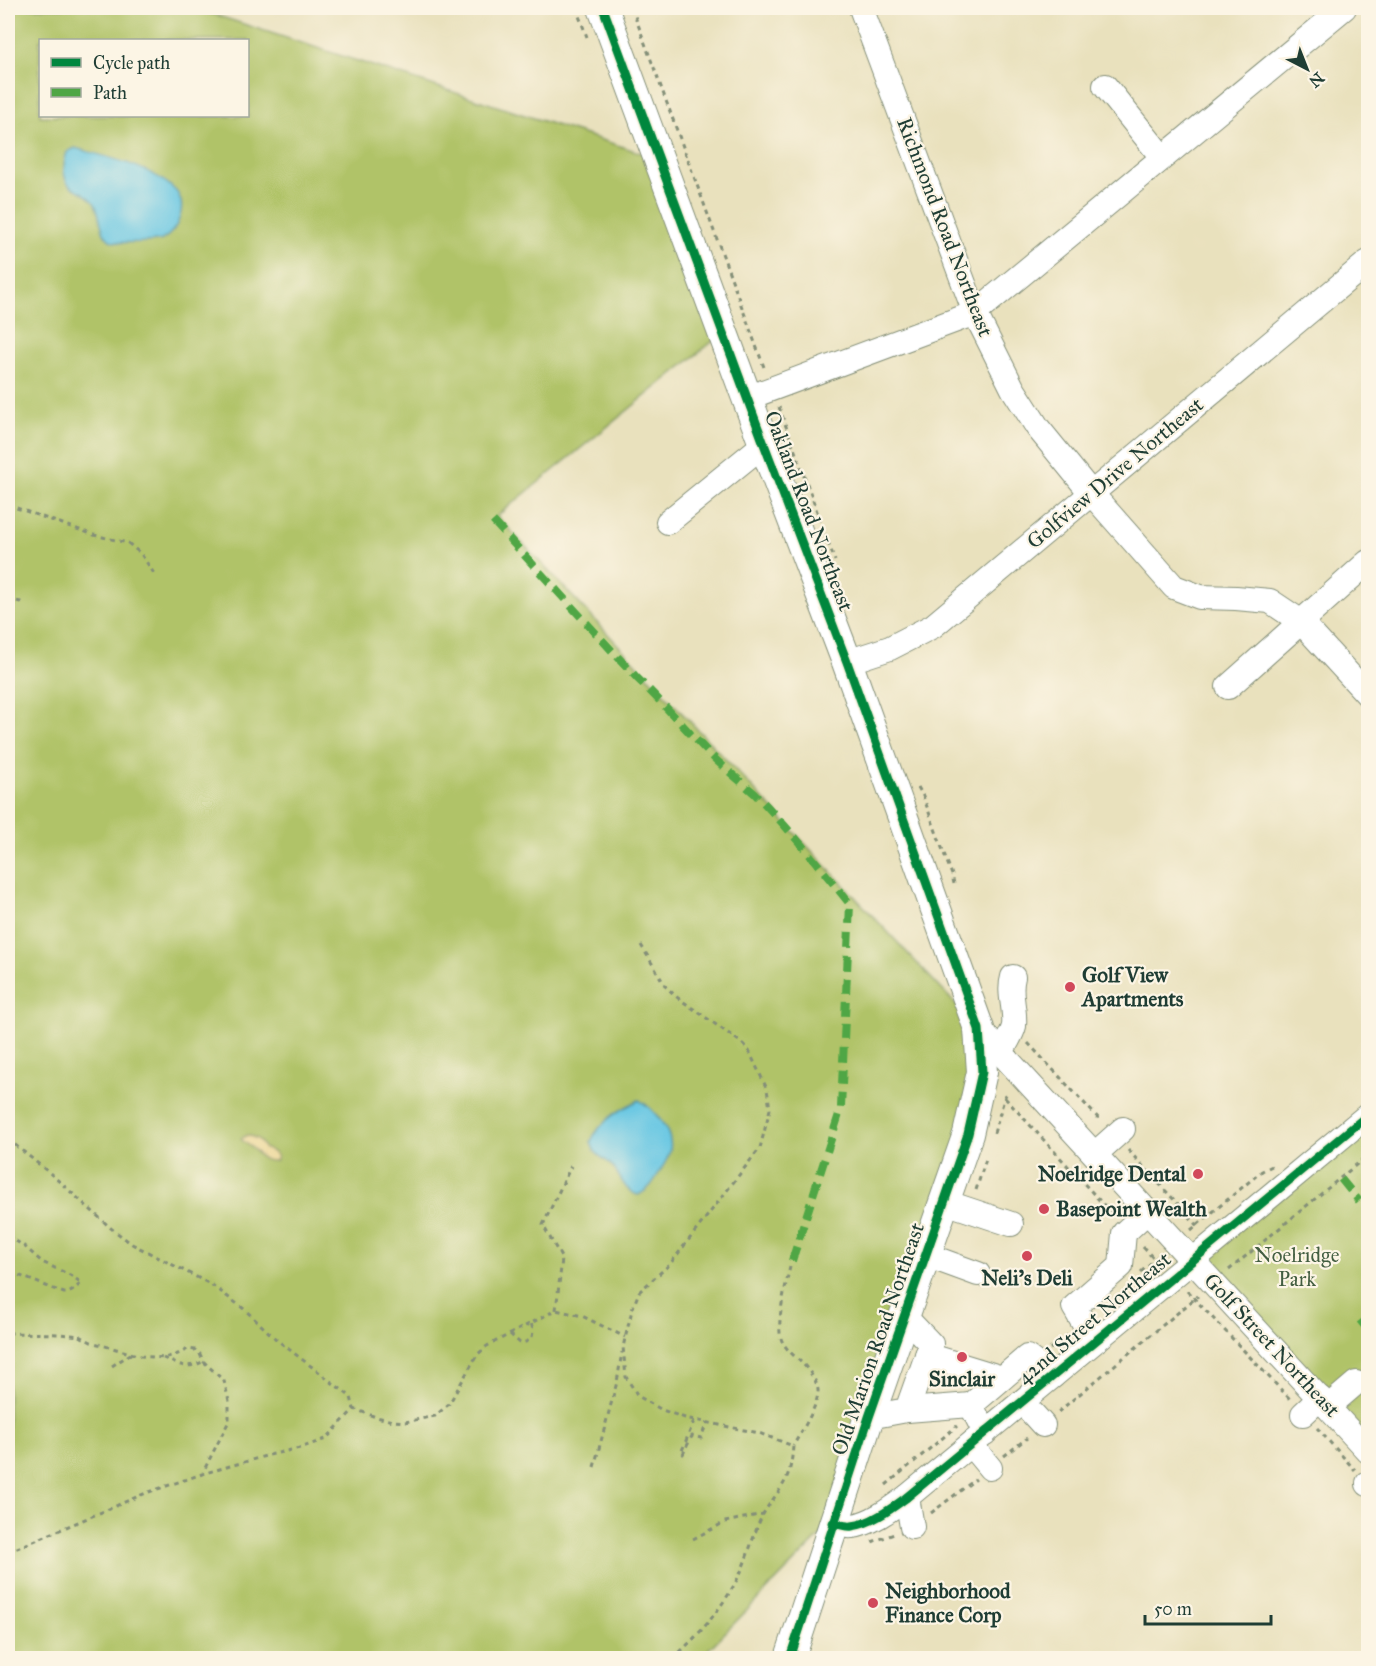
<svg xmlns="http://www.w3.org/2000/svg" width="1376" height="1666" viewBox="0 0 1376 1666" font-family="'IM FELL Great Primer',serif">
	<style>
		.green { fill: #b0c367; stroke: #68804e; stroke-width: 1.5; fill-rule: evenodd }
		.sand { fill: #eeda9e; stroke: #868c69; stroke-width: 1.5 }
		.water { fill: #65c6e3; stroke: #42828c; stroke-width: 1.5 }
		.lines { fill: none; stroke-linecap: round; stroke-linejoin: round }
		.minor-casing { stroke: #848f78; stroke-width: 26 }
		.major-casing { stroke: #848f78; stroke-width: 32 }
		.path { stroke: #848f78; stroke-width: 3; stroke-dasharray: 4.5 4.5; stroke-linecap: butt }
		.minor { stroke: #fff; stroke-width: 24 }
		.major { stroke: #fff; stroke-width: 30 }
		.quiet { stroke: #4fa644; stroke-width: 8; stroke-dasharray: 15 8; stroke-linecap: butt }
		.cycleway-casing { stroke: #fcf5e5; stroke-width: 13 }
		.cycleway { stroke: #00873e; stroke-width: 9 }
		.poi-dot { fill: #d1495b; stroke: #fcf5e5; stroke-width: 2 }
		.labels { text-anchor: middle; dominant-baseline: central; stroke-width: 4.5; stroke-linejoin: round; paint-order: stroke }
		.street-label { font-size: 21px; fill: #1f3d34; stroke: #fcf5e5 }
		.poi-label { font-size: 21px; font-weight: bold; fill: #1f3d34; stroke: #fcf5e5; text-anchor: start }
		.park-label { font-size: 21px; fill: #435e41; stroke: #fcf5e5 }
	</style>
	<rect width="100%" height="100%" fill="#fcf5e5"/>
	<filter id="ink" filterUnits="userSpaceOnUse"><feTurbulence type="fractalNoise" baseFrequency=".0167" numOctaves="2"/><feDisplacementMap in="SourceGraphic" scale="12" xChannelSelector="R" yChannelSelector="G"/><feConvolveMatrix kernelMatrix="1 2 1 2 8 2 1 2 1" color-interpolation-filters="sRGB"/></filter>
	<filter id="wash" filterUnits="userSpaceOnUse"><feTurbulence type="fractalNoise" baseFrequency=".008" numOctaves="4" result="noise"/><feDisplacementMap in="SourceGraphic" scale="24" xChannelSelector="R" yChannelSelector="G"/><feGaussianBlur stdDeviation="1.35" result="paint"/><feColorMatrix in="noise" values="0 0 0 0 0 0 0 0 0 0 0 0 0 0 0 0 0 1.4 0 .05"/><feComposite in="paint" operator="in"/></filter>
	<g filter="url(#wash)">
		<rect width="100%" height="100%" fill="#e9e1bd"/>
		<g class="green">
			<path d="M8 8H194L645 154 723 333 497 516 979 1029 982 1072 833 1523 700 1658H8ZM40 40H248V116H40Z"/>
			<polygon points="1368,1115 1368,1451 1193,1259"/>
		</g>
		<path class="sand" d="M247 1135 258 1139 265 1149 273 1152 277 1157 275 1161C264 1162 260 1156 253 1149 249 1145 245 1143 241 1139Z"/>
		<g class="water">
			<path d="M75 148C106 157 152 166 175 190 189 205 178 231 162 240 156 242 118 244 112 241 99 236 101 210 93 201 87 195 82 192 74 188 61 182 63 164 67 152Z"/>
			<path d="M639 1100C653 1108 674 1132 670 1150 669 1157 664 1165 660 1171 654 1182 649 1190 638 1195 623 1190 622 1178 612 1166 603 1156 594 1157 591 1141 601 1120 619 1110 639 1100Z"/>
		</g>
	</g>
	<g filter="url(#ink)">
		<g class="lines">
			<g class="minor-casing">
				<g id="minor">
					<polyline points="861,8 975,313 1013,389 1038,428 1091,493 1174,587 1200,597 1236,598 1270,601 1300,621 1368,695"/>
					<polyline points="1105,86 1162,157"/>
					<polyline points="747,398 975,313 1344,8"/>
					<polyline points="668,522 764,444"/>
					<polyline points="847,662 890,648 933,626 1368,262"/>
					<polyline points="1228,687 1368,562"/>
					<polyline points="979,1029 1368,1451"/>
					<path d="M1001 1053C1005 1044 1012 1035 1014 1026 1016 1009 1008 994 1013 977"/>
					<polyline points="1095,1154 1123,1129"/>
					<polyline points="945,1202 1011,1224"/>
					<polyline points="926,1255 978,1274"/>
					<polyline points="905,1317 931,1344 919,1378"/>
					<polyline points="1094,1341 1074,1307 1121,1266 1124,1233 1148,1211"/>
					<polyline points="927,1355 1002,1378"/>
					<polyline points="1022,1402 1043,1425"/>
					<polyline points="1328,1407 1356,1383"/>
					<polyline points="907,1410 971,1405"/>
					<polyline points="1303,1414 1320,1398"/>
					<polyline points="869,1417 907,1410 917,1382"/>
					<polyline points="985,1433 971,1405 1027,1357 1053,1376"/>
					<polyline points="971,1445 990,1468"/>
					<polyline points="1368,1484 1368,1483"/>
					<polyline points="907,1497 912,1527"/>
					<path d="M833 1523C839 1524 846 1527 852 1526 871 1524 892 1508 907 1497L1368 1115"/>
				</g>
			</g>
			<g class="major-casing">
				<polyline id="major" points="603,8 764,444 847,662 979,1029 982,1072 968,1134 869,1417 790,1658"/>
			</g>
			<g class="path">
				<polyline points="576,8 587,37"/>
				<polyline points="632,8 765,370"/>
				<polyline points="779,407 835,561"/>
				<polyline points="8,505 94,535 128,543 141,554 155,575"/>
				<polyline points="8,600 22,602"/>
				<polyline points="918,787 923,796 952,875 955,888"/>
				<path d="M641 945 666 987 678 998 742 1043 749 1051 767 1089 770 1109 760 1148 670 1264 639 1292 632 1310 623 1347 626 1377 638 1396 662 1410 685 1418 759 1433 793 1446C792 1458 791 1470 785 1481 779 1493 769 1503 762 1516 753 1535 748 1557 739 1576 723 1607 699 1636 673 1658"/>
				<polyline points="1028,1043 1101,1121"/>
				<polyline points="1005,1098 1114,1216"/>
				<polyline points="994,1133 1005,1096 1009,1092"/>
				<polyline points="8,1139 52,1175 112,1229 132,1244 212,1285 244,1309 277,1340 351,1397 354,1409"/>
				<polyline points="1128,1150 1201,1229"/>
				<polyline points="976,1190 986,1159"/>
				<polyline points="1191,1230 1262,1171 1276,1164"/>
				<path d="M8 1236 24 1246 42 1262 70 1275 82 1283C74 1288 73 1293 64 1293L8 1271"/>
				<polyline points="1143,1247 1155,1260"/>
				<path d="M790 1267C786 1284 775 1326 782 1341 787 1351 797 1358 804 1365 810 1372 817 1381 818 1390 819 1405 801 1432 793 1446"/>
				<polyline points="1229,1270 1368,1155"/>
				<polyline points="1141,1272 1161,1254"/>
				<polyline points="1187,1291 1290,1399"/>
				<polyline points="556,1310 562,1259 543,1225 571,1166"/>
				<polyline points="8,1333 60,1334 80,1336 91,1342 141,1356 164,1358 178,1354 188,1349 195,1350 200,1354 203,1361 224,1381 229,1401 229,1421 203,1472"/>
				<path d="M510 1334 520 1343C533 1342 535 1334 531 1323"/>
				<polyline points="1050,1349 1068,1335"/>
				<path d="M163 1358C179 1365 187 1370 204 1361"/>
				<polyline points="112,1366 132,1353"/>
				<polyline points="1058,1412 1198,1296"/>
				<polyline points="694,1421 681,1453 683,1454 692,1436 701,1438 707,1422"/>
				<polyline points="1317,1428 1355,1470"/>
				<polyline points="1004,1456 1027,1438"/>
				<polyline points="594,1467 617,1382 622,1352"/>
				<polyline points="886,1485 957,1426"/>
				<polyline points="931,1513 976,1479"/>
				<polyline points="693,1539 725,1522 763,1514"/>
				<polyline points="872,1542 894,1534"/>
				<polyline points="8,1552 146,1493 202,1474 269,1455 300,1448 326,1439 354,1409 376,1417 393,1421 405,1422 435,1416 449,1404 477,1355 487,1346 556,1310 582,1316 625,1337"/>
			</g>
			<use href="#minor" class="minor"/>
			<use href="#major" class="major"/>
			<g class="quiet">
				<path d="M493 521 637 678C660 700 681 724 703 747 719 764 737 778 754 793 788 827 819 866 850 904L841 1108 790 1267"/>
				<polyline points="1341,1179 1359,1201"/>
				<polyline points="1360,1320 1368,1330"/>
			</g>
			<g class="cycleway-casing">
				<g id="cycleway">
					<polyline points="603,8 764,444 847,662 979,1029 982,1072 968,1134 869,1417 790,1658"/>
					<path d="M833 1523C839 1524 846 1527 852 1526 871 1524 892 1508 907 1497L1368 1115"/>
				</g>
			</g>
			<use href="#cycleway" class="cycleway"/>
		</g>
	</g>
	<g class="poi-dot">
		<circle cx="1070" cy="987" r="6"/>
		<circle cx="1198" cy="1174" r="6"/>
		<circle cx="1044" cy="1209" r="6"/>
		<circle cx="1027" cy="1256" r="6"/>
		<circle cx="962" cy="1357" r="6"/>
		<circle cx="873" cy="1603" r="6"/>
	</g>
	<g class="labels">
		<g class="street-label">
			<text transform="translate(945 227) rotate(69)">Richmond Road Northeast</text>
			<text transform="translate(1115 473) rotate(-40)">Golfview Drive Northeast</text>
			<text transform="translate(809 511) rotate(69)">Oakland Road Northeast</text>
			<text transform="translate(1094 1318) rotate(-40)">42nd Street Northeast</text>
			<text transform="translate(878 1339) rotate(-71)">Old Marion Road Northeast</text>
			<text transform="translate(1272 1345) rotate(47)">Golf Street Northeast</text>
		</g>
		<g class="poi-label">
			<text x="1082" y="975">Golf View<tspan x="1082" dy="24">Apartments</tspan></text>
			<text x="1186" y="1174" text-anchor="end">Noelridge Dental</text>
			<text x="1056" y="1209">Basepoint Wealth</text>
			<text x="1027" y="1278" text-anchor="middle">Neli's Deli</text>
			<text x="962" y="1379" text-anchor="middle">Sinclair</text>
			<text x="885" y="1591">Neighborhood<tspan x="885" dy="24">Finance Corp</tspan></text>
		</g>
		<g class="park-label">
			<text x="1297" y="1255">Noelridge<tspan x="1297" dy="24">Park</tspan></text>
		</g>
	</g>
	<rect width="1376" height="1666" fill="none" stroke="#fcf5e5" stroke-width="30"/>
	<rect x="39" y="39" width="210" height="78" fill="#fcf5e5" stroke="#a4ab9e" stroke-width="1.5"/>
	<rect x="51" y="58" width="30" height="9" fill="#00873e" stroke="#a4ab9e" stroke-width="1.5"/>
	<text x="93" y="69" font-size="18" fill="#1f3d34">Cycle path</text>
	<rect x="51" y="88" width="30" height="9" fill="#4fa644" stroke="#a4ab9e" stroke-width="1.5"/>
	<text x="93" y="99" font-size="18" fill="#1f3d34">Path</text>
	<g transform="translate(1307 69) rotate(138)" stroke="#fcf5e5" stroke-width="4.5" paint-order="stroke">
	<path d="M0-4.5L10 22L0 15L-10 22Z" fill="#1f3d34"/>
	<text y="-9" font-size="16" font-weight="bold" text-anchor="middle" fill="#1f3d34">N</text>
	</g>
	<path d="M1145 1615v9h126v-9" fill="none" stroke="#1f3d34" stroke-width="3"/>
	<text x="1154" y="1615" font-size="18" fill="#1f3d34" stroke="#fcf5e5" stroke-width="4.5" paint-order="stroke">50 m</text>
</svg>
